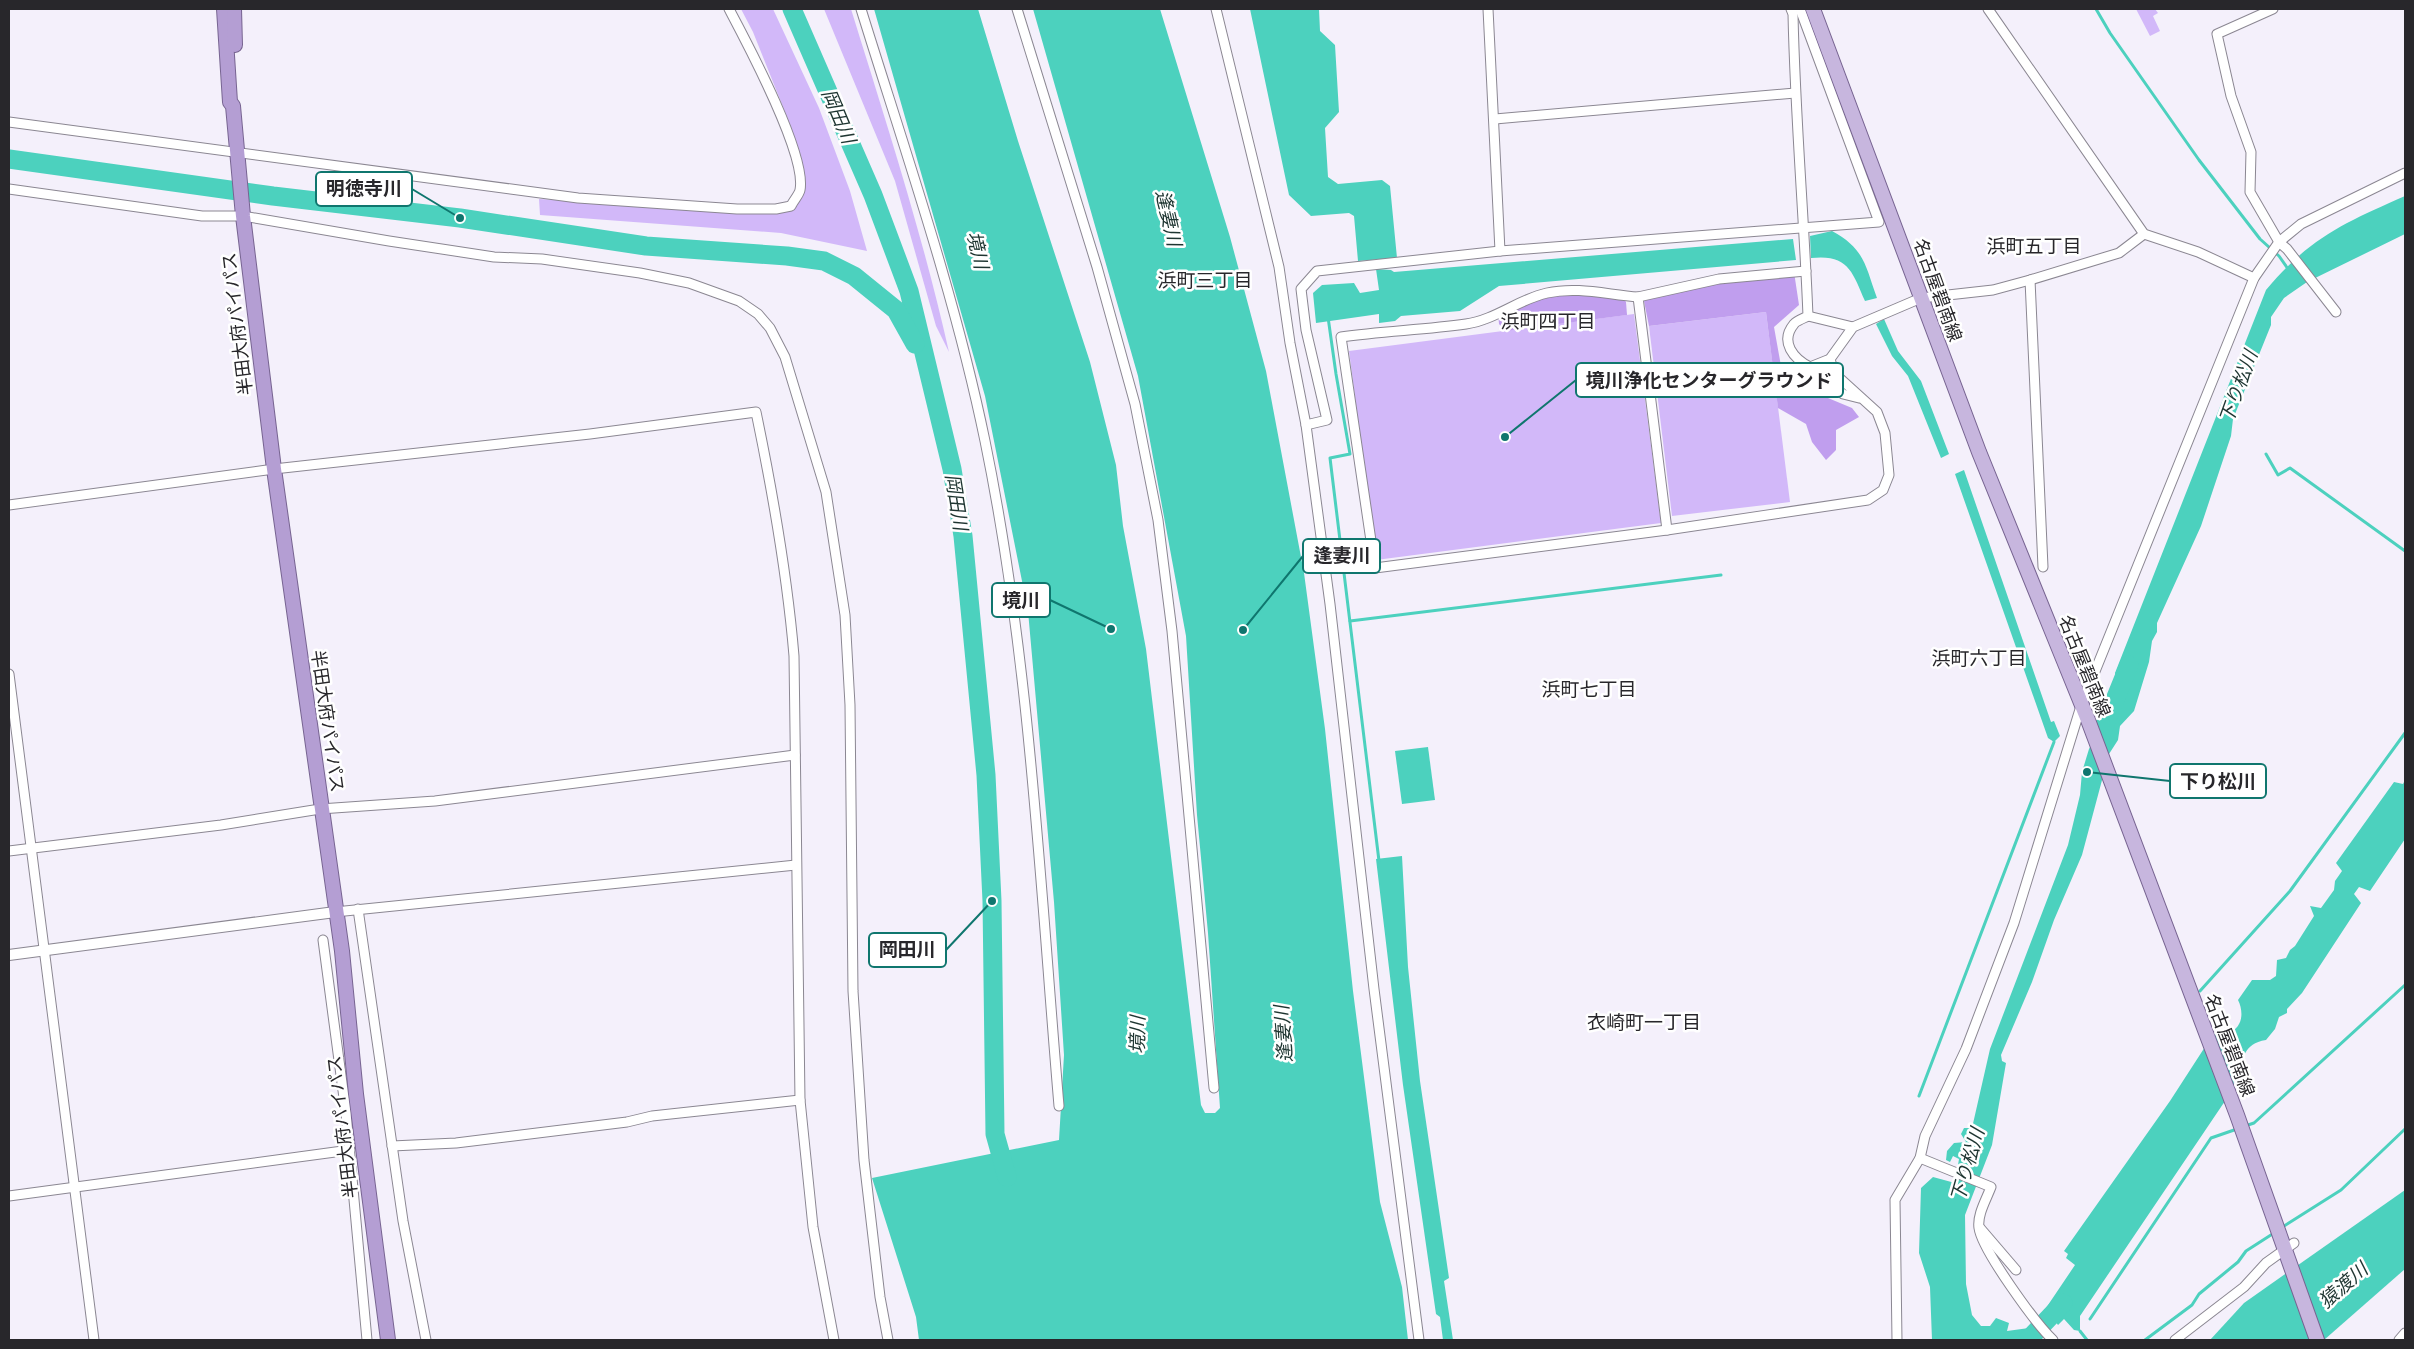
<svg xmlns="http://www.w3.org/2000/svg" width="2414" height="1349" viewBox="0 0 2414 1349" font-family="'Asap Condensed','Noto Sans JP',sans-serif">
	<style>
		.green { fill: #d2b8f9 }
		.forest { fill: #c09eee }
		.water { fill: #4cd1be }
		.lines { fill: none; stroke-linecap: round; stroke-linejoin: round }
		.stream { stroke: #4cd1be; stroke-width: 3 }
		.river { stroke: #4cd1be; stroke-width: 19 }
		.minor-casing { stroke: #8b8792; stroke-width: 11 }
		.tertiary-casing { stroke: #8b8792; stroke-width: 12 }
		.primary-casing { stroke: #776491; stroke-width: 16 }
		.trunk-casing { stroke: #776491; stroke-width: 16 }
		.minor { stroke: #fff; stroke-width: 9 }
		.tertiary { stroke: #fff; stroke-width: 10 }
		.primary { stroke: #c7b6de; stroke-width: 14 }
		.trunk { stroke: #b49ed3; stroke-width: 14 }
		.labels { text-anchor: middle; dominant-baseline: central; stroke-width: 5; stroke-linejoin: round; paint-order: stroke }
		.street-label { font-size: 18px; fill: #28272b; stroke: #fff }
		.water-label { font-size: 19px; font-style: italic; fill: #1e3531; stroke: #fff }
		.neighbourhood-label { font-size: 19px; fill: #28272b; stroke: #fff }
		.leader { fill: none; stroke: #0f766e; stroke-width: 2 }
		.callout-dot { fill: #0f766e; stroke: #fff; stroke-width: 2 }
		.callout { fill: #fff; stroke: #0f766e; stroke-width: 2 }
		.callout-label { font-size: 19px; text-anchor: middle; font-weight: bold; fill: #28272b }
	</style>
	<rect width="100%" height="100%" fill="#f4f0fb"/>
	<g class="green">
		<polygon points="741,9 773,9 819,108 850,191 867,251 781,233 540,215 539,199 737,209 790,206 800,190 800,174 787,117 753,32"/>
		<path d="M824 9H851C886 122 923 236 949 352L936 326 895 181Z"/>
		<polygon points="2136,9 2155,9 2158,13 2153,16 2160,31 2150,36"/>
		<polygon points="1766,312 1790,502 1672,516 1649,326"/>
		<polygon points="1634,314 1661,523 1376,560 1349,351"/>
	</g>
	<g class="forest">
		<polygon points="1794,272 1799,305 1774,327 1781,366 1810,381 1816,393 1852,408 1859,417 1836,430 1836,450 1826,460 1812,442 1806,424 1778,408 1766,312 1649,326 1643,296 1719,279"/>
		<polygon points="1549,292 1621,296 1626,302 1627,315 1505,331 1499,324 1498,313"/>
	</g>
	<g class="water">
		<polygon points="874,9 978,9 1018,141 1090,362 1116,465 1123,526 1146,649 1201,1105 1205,1113 1215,1113 1220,1108 1208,933 1197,815 1186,636 1138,376 1033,9 1160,9 1230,237 1266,371 1304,573 1325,729 1353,991 1380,1202 1402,1287 1408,1340 919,1340 916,1317 872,1178 1059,1140 1064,1055 1054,902 1028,611 985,396"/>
		<polygon points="1250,9 1319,9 1320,31 1335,45 1339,112 1325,128 1328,177 1338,184 1382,180 1390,186 1397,258 1358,261 1354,216 1349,213 1311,216 1289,195"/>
		<path d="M2405 196V234L2307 282 2284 298 2271 317V325L2233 419 2231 436 2201 526 2157 623V632L2152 641 2149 662 2134 711 2120 726 2118 740 2109 754 2082 855 2054 920 2032 982 2001 1055 2002 1061 2006 1063 1992 1145 1965 1215 1966 1284 1972 1315 1981 1326H1990L1996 1318 2009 1323 2007 1331 2029 1328 2035 1340H1932L1930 1287 1919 1253 1921 1188 1933 1177 1955 1183 1959 1159 1953 1156 1950 1162 1946 1160 1947 1151 1954 1143 1966 1142 1961 1134 1964 1128H1972L1990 1049 2068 845 2080 795 2082 772 2089 749 2102 723 2117 706 2120 694 2115 673 2266 290C2309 238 2346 222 2405 196Z"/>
		<path d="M1832 231C1865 249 1865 265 1877 298L1865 301C1852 271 1848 254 1811 258L1810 236Z"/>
		<polygon points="1793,239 1796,260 1499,286 1460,311 1401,316 1395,321 1379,323 1379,314 1316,323 1313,293 1322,285 1354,283 1360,293 1379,290 1376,269 1391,270 1394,272"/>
		<polygon points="1884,319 1898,351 1921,381 1949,454 1941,458 1908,376 1892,356 1876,324"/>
		<polygon points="1964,470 2051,722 2054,721 2060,736 2054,742 2048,738 1955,474"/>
		<polygon points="1428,747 1435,800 1402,804 1395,751"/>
		<path d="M2405 780V839L2370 891 2359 887 2354 894 2361 903 2302 993 2287 1009V1013L2279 1017 2275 1029 2266 1040C2242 1044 2247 1058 2232 1073L2235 1090 2223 1104 2080 1316V1331L2074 1330 2064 1319 2058 1325 2055 1321 2049 1326 2043 1316 2049 1312 2046 1308 2075 1265 2066 1258 2068 1254 2064 1251 2170 1101 2214 1033 2220 1035 2227 1045 2230 1043 2228 1033C2243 1028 2244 1012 2238 1000L2252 980H2270L2276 976 2277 960 2286 958 2290 950 2295 946 2314 916 2310 906 2321 908 2334 890 2335 881 2342 871 2336 863 2394 782 2403 784Z"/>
		<polygon points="1402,856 1408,967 1420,1081 1449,1278 1444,1281 1453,1340 1443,1340 1440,1317 1436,1314 1403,1085 1376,859"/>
		<polygon points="2405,1190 2405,1269 2324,1340 2210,1340 2244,1303"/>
	</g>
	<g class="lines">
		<g class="stream">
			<polyline points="2096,9 2110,33 2199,160 2260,239 2279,256 2288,269"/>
			<polyline points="1328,317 1336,374 1350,454 1330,458 1379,861"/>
			<polyline points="2266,454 2278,475 2290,468 2405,551"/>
			<polyline points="1350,621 1721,575"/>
			<polyline points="2200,991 2290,891 2405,733"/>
			<polyline points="1919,1096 2054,742"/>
			<polyline points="2245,1126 2254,1123 2405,985"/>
			<polyline points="2281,1228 2341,1190 2405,1129"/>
			<polyline points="2090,1319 2211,1138 2237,1129"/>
			<polyline points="2080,1331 2087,1340"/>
			<polyline points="2145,1340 2192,1305 2199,1294 2238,1262 2246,1251 2274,1233"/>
		</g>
		<g class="river">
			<polyline points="792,9 873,195 909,291 952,469 963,536 986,775 992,901 995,1134 1007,1177"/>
			<polyline points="9,159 273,196 460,218 646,246 787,256 824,261 854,276 896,310 915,344"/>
			<polyline points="2099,739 2129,665"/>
			<polyline points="2028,1340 2063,1303"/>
		</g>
		<g class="minor-casing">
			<g id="minor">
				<path d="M861 9C905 151 955 295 985 441 1030 660 1040 884 1059 1106"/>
				<polyline points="1017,9 1097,267 1135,404 1158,520 1172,631 1214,1088"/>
				<polyline points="1216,9 1279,267 1290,343 1306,425 1330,604 1374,989 1419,1340"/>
				<polyline points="1488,9 1500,251 1879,222 1800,9"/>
				<path d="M1791 9 1793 14C1795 115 1804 215 1808 316 1804 318 1796 321 1794 324 1779 342 1794 359 1810 367L1830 359 1853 327 1921 298 1993 290 2030 280 2119 253 2144 234"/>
				<polyline points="1988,9 2144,234 2198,252 2254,278"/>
				<polyline points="2273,9 2217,34 2231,96 2251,152 2250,192 2279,242 2287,249 2336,312"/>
				<polyline points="1495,119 1795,93"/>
				<path d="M9 122 578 198 737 209H776L791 206C793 201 799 195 800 190 807 155 747 43 729 9"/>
				<polyline points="9,189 202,216 243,216 389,241 494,257 542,259 640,273 689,283 739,301 758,314 770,328 785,357 826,492 845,615 850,705 853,991 864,1160 880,1297 888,1340"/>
				<polyline points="2030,280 2043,567"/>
				<path d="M1638 297C1608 295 1578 286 1547 293 1519 299 1495 320 1466 324 1424 330 1382 331 1341 337L1375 568 1667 530 1868 500 1883 490 1889 475 1885 433 1877 412 1834 373 1830 359"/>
				<polyline points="1808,316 1853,327"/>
				<polyline points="1810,367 1843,394 1859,398"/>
				<polyline points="1306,425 1327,420 1306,330 1301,289 1317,271 1500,251"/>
				<path d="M9 505 274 469 590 434 756 412C773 494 787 572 794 656L800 1100 813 1227 834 1340"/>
				<polyline points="1667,530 1638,297 1719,279 1806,271"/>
				<polyline points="9,674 94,1340"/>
				<polyline points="9,851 221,825 320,809 435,801 795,755"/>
				<polyline points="358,909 403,1221 426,1340"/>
				<polyline points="335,912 796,865"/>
				<polyline points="323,940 346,1113 367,1340"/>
				<polyline points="392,1146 456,1143 627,1122 652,1116 800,1100"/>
				<path d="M1920 1158 1991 1187C1986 1200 1977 1215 1979 1228 1982 1250 2036 1324 2053 1340"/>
				<polyline points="9,1196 350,1150"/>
				<polyline points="1980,1228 2016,1270"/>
				<polyline points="1897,1340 1895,1200 1920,1158 1925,1136 1966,1049 2014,923 2081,706 2254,278 2279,242 2301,224 2405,173"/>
				<polyline points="2175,1340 2244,1287 2266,1263 2294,1243"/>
				<polyline points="2399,1340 2405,1333"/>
			</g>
		</g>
		<g class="tertiary-casing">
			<polyline id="tertiary" points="9,955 335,912"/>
		</g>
		<g class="primary-casing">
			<polyline id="primary" points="1813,9 1979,452 2088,720 2237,1115 2317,1340"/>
		</g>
		<g class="trunk-casing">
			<g id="trunk">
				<polyline points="224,9 230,102 233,106 243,216 274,469 342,951 356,1094 388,1340"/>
				<polyline points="234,9 235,45"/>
			</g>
		</g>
		<use href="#minor" class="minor"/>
		<use href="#tertiary" class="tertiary"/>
		<use href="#primary" class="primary"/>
		<use href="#trunk" class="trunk"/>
	</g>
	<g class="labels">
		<g class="street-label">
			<text transform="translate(1938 290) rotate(70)">名古屋碧南線</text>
			<text transform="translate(237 324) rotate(-97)">半田大府パイパス</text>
			<text transform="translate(2085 666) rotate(68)">名古屋碧南線</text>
			<text transform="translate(328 721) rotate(82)">半田大府パイパス</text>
			<text transform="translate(2230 1045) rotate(69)">名古屋碧南線</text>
			<text transform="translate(342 1127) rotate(-97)">半田大府パイパス</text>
		</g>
		<g class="water-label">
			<text transform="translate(839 116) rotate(67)">岡田川</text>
			<text transform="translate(1169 218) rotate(77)">逢妻川</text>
			<text transform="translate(978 250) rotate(77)">境川</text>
			<text transform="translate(2238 387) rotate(-70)">下り松川</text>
			<text transform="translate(957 502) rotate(81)">岡田川</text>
			<text transform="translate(1283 1034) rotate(-94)">逢妻川</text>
			<text transform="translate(1137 1035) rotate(-89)">境川</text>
			<text transform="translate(1967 1165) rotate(-74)">下り松川</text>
			<text transform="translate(2343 1285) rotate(-41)">猿渡川</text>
		</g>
		<g class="neighbourhood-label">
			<text x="2034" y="246">浜町五丁目</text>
			<text x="1205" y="280">浜町三丁目</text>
			<text x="1548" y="321">浜町四丁目</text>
			<text x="1979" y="658">浜町六丁目</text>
			<text x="1589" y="689">浜町七丁目</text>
			<text x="1644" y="1022">衣崎町一丁目</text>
		</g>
	</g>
	<path class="leader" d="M460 218L412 189M1505 437L1576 380M1243 630L1303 556M1111 629L1050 600M2087 772L2170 781M992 901L946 950"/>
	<g class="callout-dot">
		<circle cx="460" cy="218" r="5"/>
		<circle cx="1505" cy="437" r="5"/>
		<circle cx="1243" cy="630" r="5"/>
		<circle cx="1111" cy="629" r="5"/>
		<circle cx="2087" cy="772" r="5"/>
		<circle cx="992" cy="901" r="5"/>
	</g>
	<g class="callout">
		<rect x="316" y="172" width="96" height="34" rx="5"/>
		<rect x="1576" y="363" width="267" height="34" rx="5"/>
		<rect x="1303" y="539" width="77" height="34" rx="5"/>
		<rect x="992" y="583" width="58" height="34" rx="5"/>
		<rect x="2170" y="764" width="96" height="34" rx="5"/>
		<rect x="869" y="933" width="77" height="34" rx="5"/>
	</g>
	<g class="callout-label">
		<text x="364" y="195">明徳寺川</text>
		<text x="1709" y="387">境川浄化センターグラウンド</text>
		<text x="1342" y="562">逢妻川</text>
		<text x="1021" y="607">境川</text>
		<text x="2218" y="788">下り松川</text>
		<text x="907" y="956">岡田川</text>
	</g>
	<rect width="2414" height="1349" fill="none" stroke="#28272b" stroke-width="20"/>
</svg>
